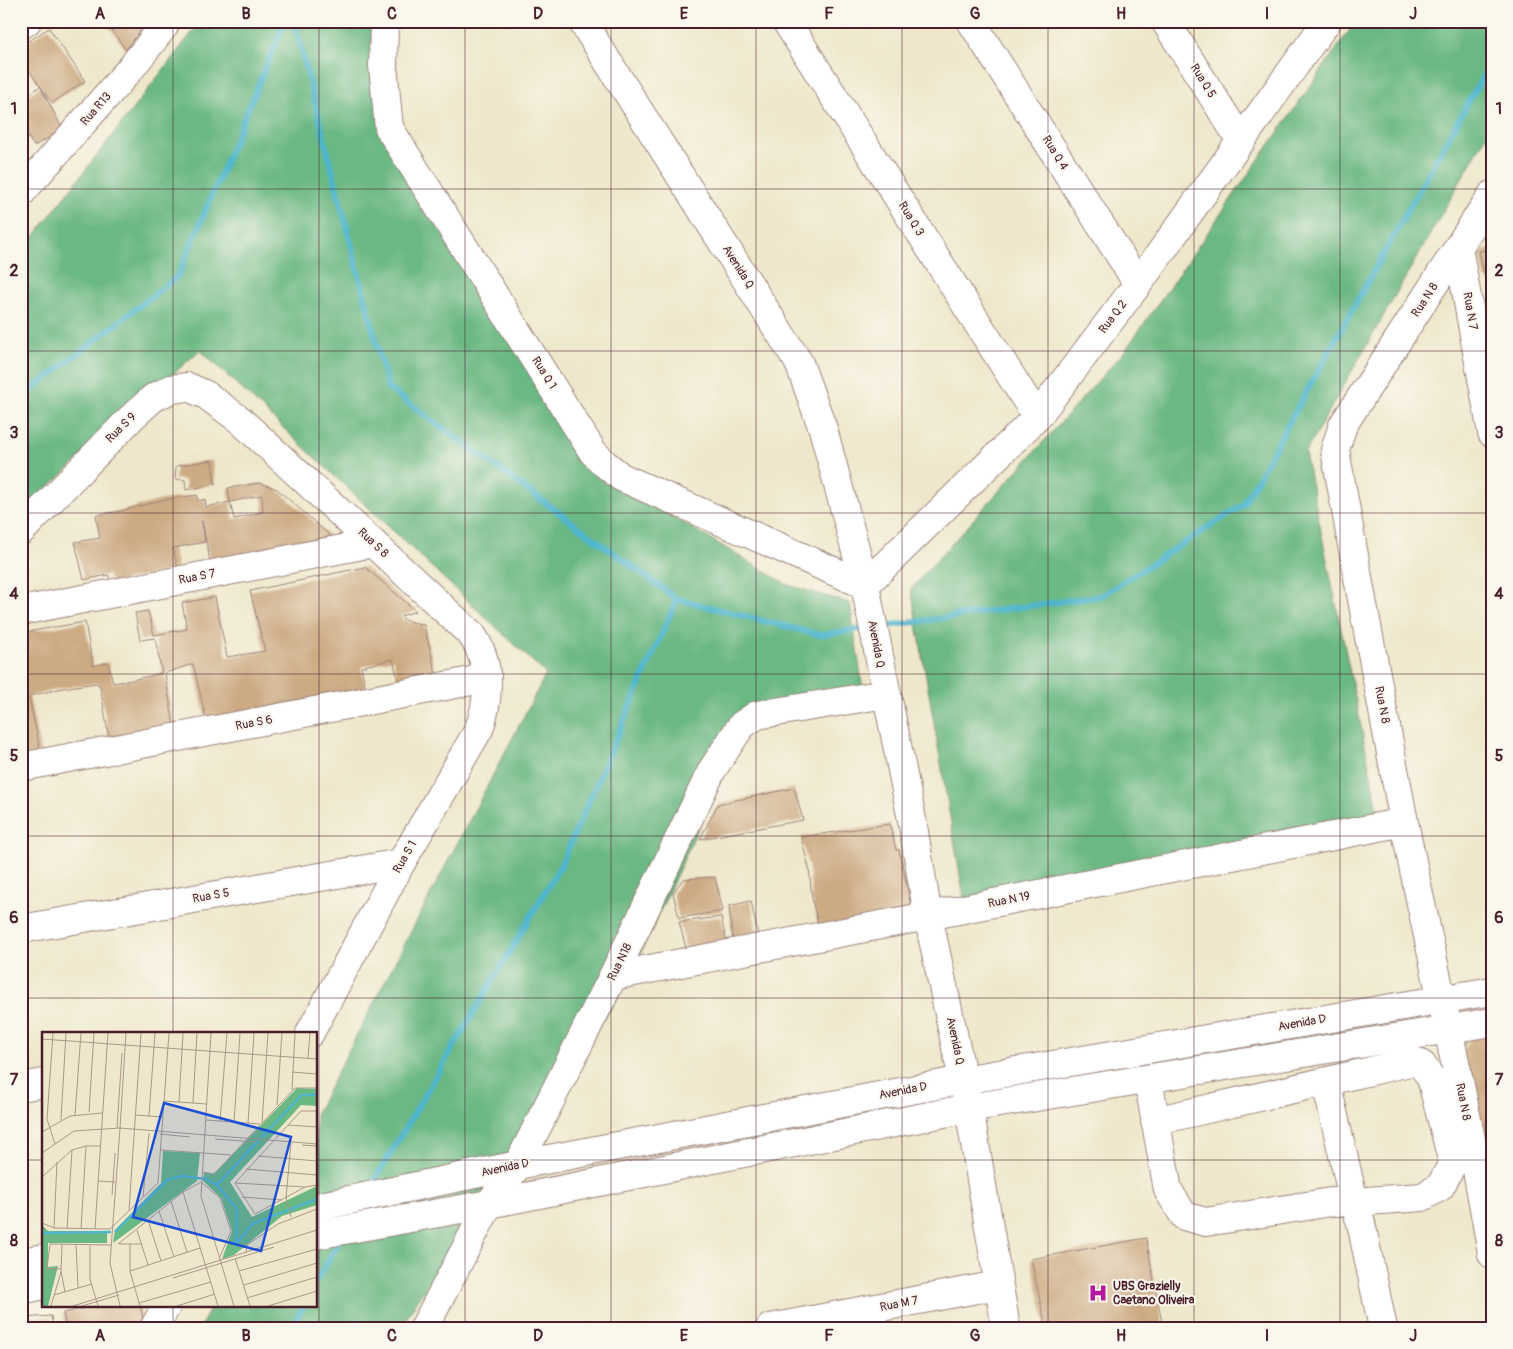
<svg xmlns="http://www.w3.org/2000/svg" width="1513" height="1349" viewBox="0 0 1513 1349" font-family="Pangolin,sans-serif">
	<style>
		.forest { fill: #6ab883; stroke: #5a6c57 }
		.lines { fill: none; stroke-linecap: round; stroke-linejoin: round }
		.stream { stroke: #4eb5cc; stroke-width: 6 }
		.building { fill: #ccaa83; fill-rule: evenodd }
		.minor-casing { stroke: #9c837b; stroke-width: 30 }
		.minor { stroke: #fff; stroke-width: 28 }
		.grid { fill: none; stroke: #4a1f2b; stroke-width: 1; stroke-opacity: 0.55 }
		.labels { text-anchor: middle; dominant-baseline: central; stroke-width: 4; stroke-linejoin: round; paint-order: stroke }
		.street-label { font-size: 12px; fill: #4a1f2b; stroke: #fbf7ec }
		.poi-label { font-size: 12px; font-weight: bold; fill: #4a1f2b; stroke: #fbf7ec; text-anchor: start }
		.inset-river { fill: none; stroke: #4eb5cc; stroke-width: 2.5 }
		.inset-road { fill: none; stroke: #ac978b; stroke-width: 1 }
		.view { fill: #1d4ed8; fill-opacity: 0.15; stroke: #1d4ed8; stroke-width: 2.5 }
		.inset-edge { fill: none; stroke: #4a1f2b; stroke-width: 2.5 }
		.neatline { fill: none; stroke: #4a1f2b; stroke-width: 2 }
		.grid-label { font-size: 16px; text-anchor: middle; font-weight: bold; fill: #4a1f2b }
	</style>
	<rect width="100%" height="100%" fill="#fbf7ec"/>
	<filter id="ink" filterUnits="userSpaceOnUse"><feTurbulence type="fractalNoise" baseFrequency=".02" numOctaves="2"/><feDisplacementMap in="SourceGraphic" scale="10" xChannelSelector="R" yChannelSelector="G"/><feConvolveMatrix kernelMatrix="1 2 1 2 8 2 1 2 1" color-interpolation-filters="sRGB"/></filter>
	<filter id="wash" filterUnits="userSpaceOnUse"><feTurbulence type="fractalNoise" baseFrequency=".0096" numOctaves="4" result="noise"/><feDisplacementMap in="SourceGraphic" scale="20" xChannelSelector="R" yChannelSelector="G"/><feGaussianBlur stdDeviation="1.12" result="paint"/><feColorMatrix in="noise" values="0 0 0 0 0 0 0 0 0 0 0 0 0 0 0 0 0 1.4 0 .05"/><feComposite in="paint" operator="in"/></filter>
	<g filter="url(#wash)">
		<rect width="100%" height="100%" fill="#eee7cb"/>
		<g class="forest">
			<polygon points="201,21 376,21 381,130 628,490 788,585 850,603 866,710 750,715 625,987 489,1188 400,1328 200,1328 212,1305 316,1305 316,1113 546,674 200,350 21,512 21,253"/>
			<polygon points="1356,21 1492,21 1492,126 1305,453 1380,819 965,904 911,589 1124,352"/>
		</g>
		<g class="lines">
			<g class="stream">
				<polyline points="294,21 388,388 677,599 820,635 867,628"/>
				<polyline points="21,398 178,276 285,21"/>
				<polyline points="879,627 1101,596 1243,505 1492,60"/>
				<polyline points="370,1188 561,865 677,599"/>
				<polyline points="316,1282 340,1240"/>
				<polyline points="291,1328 304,1305"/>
			</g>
		</g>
		<g id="blocks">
			<g class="building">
				<polygon points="105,21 147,21 126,50"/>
				<polygon points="49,28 85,81 52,103 21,59 21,46"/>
				<polygon points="40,86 63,130 34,146 21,126 21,101"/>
				<polygon points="1492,249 1492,278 1485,280 1479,251"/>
				<polygon points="212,460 215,484 186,490 185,480 175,479 176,466"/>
				<path d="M260 483 277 489 335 540 211 565 202 521 205 542 173 548 178 569 112 583 108 575 84 580 75 542 100 538 96 515 121 511 162 500 197 495 198 501 205 499 206 507 230 502 228 488ZM262 495 263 512 234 519 230 502Z"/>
				<polygon points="365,567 416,611 401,616 404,620 424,625 438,682 400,689 393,659 361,667 367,695 207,723 193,664 165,673 175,732 110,744 100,686 96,683 63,688 29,696 42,759 21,762 21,633 85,622 93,666 108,662 113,683 132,680 162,673 155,638 140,640 135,613 148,611 154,635 187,629 182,603 215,597 227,657 265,651 250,591"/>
				<polygon points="794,788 803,820 700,839 718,804"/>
				<polygon points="890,824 896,850 899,850 913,914 819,929 812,898 809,868 801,837"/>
				<polygon points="715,877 723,911 679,918 673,893 683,879"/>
				<polygon points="751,901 759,940 733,943 729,906"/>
				<polygon points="721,917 728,949 688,955 679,922"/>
				<polygon points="1492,1035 1492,1144 1483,1147 1460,1055 1472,1036"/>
				<polygon points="1146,1238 1163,1328 1046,1328 1031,1259"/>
				<polygon points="100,1305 140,1305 143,1318 137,1328 66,1328 63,1313"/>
				<polygon points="51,1316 53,1328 21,1328 21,1318"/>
			</g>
		</g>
	</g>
	<g filter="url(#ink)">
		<use href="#blocks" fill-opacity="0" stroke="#9c837b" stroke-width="1"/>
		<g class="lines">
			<g class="minor-casing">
				<g id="minor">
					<polyline points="384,21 383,66 389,128 593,452 605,464 621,477 865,585 1037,417 1138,284 1327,21"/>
					<polyline points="582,21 799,363 823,429 865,585 912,820 928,916 969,1108 1006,1328"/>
					<polyline points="786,21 1037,417"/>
					<polyline points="971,21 1138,284"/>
					<polyline points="1165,21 1241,141"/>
					<polyline points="21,25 27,21"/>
					<polyline points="21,193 131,68 164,26 166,21"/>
					<path d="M1492 195 1343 425 1335 450C1357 574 1380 699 1404 822 1433 966 1468 1109 1492 1254"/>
					<polyline points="1458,248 1492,433"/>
					<path d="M21 531 131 418 153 398 171 389 188 387 206 395 240 420 472 635C491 662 490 699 479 729L401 863 310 1033"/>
					<polyline points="21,611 373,543"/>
					<polyline points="21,767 487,678"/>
					<polyline points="21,929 401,863"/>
					<polyline points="613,976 928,916 1404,822"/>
					<polyline points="1148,1079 1168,1190 1184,1216 1206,1222 1331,1202 1354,1202 1361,1223 1383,1328"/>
					<polyline points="21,1087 44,1083"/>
					<polyline points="1155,1121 1414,1061 1422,1065 1431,1078 1453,1163 1440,1187 1422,1197 1354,1202 1326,1082"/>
					<polyline points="316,1207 518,1165 963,1080 1492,991"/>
					<polyline points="316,1235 489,1204 969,1108 1492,1022"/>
					<polyline points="21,1262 44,1258"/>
					<polyline points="21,1290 44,1285"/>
					<polyline points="154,1328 167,1305"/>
					<polyline points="424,1328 489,1204 518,1165 613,976 712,770 737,732 742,725 757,715 886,694"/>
					<polyline points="770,1328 998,1285"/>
				</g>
			</g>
			<use href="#minor" class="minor"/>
		</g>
	</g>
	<path class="grid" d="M173 21V1033M319 21V1328M465 21V1328M611 21V1328M756 21V1328M902 21V1328M1048 21V1328M1194 21V1328M1340 21V1328M21 189H1492M21 351H1492M21 513H1492M21 674H1492M21 836H1492M21 998H1492M21 1160H44M316 1160H1492M173 1305V1328"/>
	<defs>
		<g id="hospital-bare" transform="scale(1.5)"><path d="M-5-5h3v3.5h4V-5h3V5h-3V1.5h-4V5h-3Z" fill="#b5179e" stroke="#fbf7ec" stroke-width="2.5" paint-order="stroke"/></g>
	</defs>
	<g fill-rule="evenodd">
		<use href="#hospital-bare" x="1098" y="1293"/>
	</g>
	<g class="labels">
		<g class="street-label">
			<text transform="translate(1203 81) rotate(58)">Rua Q 5</text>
			<text transform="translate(96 109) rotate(-49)">Rua R13</text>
			<text transform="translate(1055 153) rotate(58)">Rua Q 4</text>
			<text transform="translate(911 219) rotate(58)">Rua Q 3</text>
			<text transform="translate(738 267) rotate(58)">Avenida Q</text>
			<text transform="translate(1425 300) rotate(-57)">Rua N 8</text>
			<text transform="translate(1470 311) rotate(80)">Rua N 7</text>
			<text transform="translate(1113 317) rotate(-53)">Rua Q 2</text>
			<text transform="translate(544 373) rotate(58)">Rua Q 1</text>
			<text transform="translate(121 428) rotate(-45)">Rua S 9</text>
			<text transform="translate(373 543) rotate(43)">Rua S 8</text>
			<text transform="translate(197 577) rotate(-11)">Rua S 7</text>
			<text transform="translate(876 644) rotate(79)">Avenida Q</text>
			<text transform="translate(1382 705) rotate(79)">Rua N 8</text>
			<text transform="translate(254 723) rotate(-11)">Rua S 6</text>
			<text transform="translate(405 857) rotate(-60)">Rua S 1</text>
			<text transform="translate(211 896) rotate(-10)">Rua S 5</text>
			<text transform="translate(1009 900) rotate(-11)">Rua N 19</text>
			<text transform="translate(620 962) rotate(-64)">Rua N18</text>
			<text transform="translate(1302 1023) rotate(-10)">Avenida D</text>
			<text transform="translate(955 1041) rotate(78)">Avenida Q</text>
			<text transform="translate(903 1091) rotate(-11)">Avenida D</text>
			<text transform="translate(1463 1102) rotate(79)">Rua N 8</text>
			<text transform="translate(505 1168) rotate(-12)">Avenida D</text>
			<text transform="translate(899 1304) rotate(-11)">Rua M 7</text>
		</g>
		<g class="poi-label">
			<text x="1113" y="1286">UBS Grazielly<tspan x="1113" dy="14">Caetano Oliveira</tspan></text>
		</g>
	</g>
	<g transform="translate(42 1032)">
		<rect width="275" height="275" fill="#eee7cb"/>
		<path d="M255 56 275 57V74L259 73 188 150 210 185 275 154V173L240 184 192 223 180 227 190 199 179 166 161 149 162 140 172 142ZM121 119 158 121 155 149 71 211 73 198 119 151ZM0 193 6 199H65V211H6V235L16 234 6 274H0Z" fill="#6ab883"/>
		<path class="inset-river" d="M219 106 260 63H275M175 153 216 109M73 200 125 148 139 144 164 147 175 153 195 177 194 212M0 201 69 200M195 211 210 192 275 167"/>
		<path class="inset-road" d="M11 1 5 87 13 112M84 1 78 96 275 112M169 1 159 164 192 274M0 7 275 27M266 26 268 1M250 40 275 42M250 58 253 1M122 69 165 72M137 70 141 1M151 71 155 1M235 73 240 1M47 80 52 1M33 83 39 1M93 83 121 85M107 84 113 1M19 88 24 1M164 88 218 92M178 89 185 1M192 90 198 1M206 91 212 1M220 91 226 1M246 93 275 95M75 96 80 21M0 100 28 84 60 81M118 102 148 105M173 107 213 110M249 110 244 166 249 185M260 113 275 114M119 118 189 123M0 121 32 99 78 96 68 231 78 274M216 124 275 129M204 137 275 143M160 140 171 142 176 138 253 56H275M0 145 30 118 44 114H58M56 149 73 150M193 151 259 79H275M193 151 213 182 263 155 275 153M193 151 263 155M141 160 176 274M70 163 73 121M101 165 107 101M200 165 240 168M129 169 145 220M87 178 99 1M117 179 132 225M106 188 119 229M0 191 12 196 68 197 116 151 127 1M12 196 15 130M25 197 30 118M39 197 44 114M53 197 66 1M95 198 106 233M20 212 19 239 23 260M34 212 36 256M48 212V247L56 274M76 212 141 160 159 150 178 166 189 199 177 227M77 212H99M88 212V239L98 274M204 221 205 213 236 192 275 177M193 226 208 274M19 237 5 236 8 212 70 213M88 239 158 216M197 239 275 217M131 246 232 215M202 253 275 231M12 263 50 252M205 266 275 245M97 271 169 250M9 274 19 240M31 274 275 198M40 274 77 263M135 274 173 262M226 274 275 259"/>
		<path class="view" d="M122 71 249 105 219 219 91 185Z"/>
		<rect width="275" height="275" class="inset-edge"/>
	</g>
	<rect width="1513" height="1349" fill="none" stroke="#fbf7ec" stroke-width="55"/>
	<rect x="28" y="28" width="1458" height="1294" class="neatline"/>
	<g class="grid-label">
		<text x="100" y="19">A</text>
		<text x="246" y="19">B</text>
		<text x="392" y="19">C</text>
		<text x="538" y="19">D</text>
		<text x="684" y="19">E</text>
		<text x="829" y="19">F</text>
		<text x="975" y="19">G</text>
		<text x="1121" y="19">H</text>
		<text x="1267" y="19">I</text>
		<text x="1413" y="19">J</text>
		<text x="14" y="114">1</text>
		<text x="1499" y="114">1</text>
		<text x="14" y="276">2</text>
		<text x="1499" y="276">2</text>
		<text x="14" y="438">3</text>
		<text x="1499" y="438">3</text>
		<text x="14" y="599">4</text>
		<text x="1499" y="599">4</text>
		<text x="14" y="761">5</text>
		<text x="1499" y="761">5</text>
		<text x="14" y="923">6</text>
		<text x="1499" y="923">6</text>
		<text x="14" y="1085">7</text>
		<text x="1499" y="1085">7</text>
		<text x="14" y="1246">8</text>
		<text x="1499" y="1246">8</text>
		<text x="100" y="1341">A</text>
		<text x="246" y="1341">B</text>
		<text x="392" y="1341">C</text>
		<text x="538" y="1341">D</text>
		<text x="684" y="1341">E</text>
		<text x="829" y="1341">F</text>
		<text x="975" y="1341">G</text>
		<text x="1121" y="1341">H</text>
		<text x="1267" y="1341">I</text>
		<text x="1413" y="1341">J</text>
	</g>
</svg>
